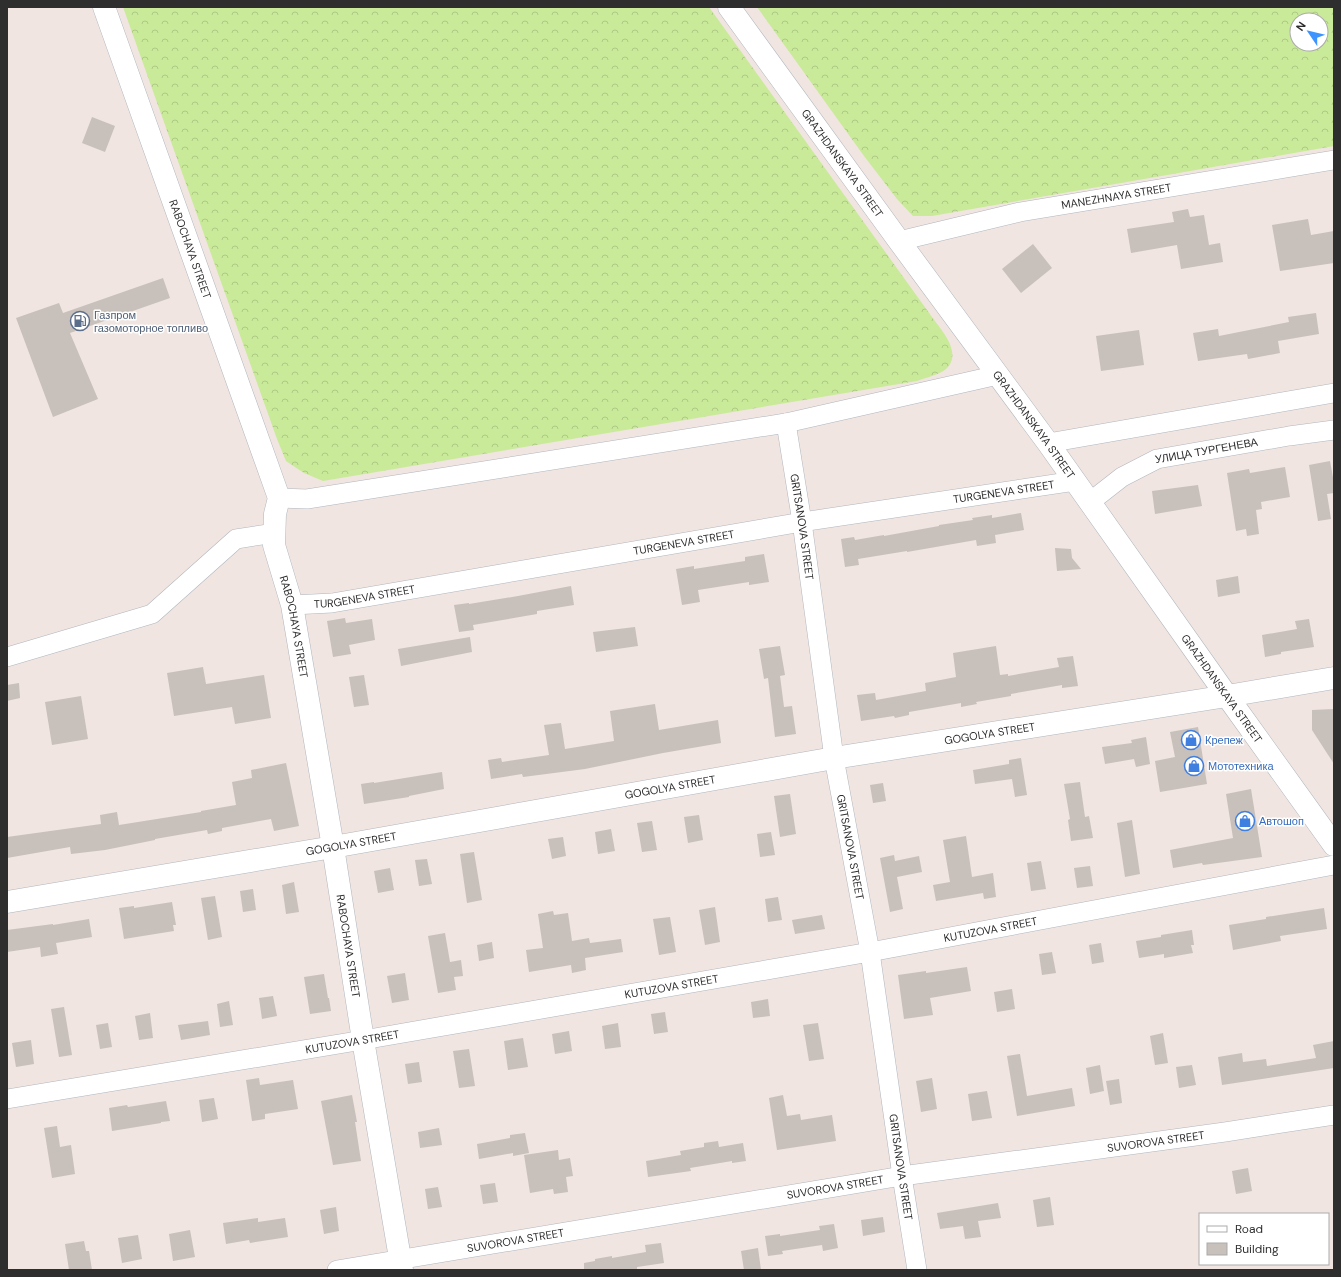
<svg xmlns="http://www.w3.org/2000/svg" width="1341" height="1277" viewBox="0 0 1341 1277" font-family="'DM Sans',sans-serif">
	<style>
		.forest { fill: url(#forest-crowns); fill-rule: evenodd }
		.building { fill: #c8c0bb }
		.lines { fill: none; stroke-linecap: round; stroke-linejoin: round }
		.minor-casing { stroke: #b0b6be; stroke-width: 20 }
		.tertiary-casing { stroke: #b0b6be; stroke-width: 23 }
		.secondary-casing { stroke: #b0b6be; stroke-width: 23 }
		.minor { stroke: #fff; stroke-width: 19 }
		.tertiary { stroke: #fff; stroke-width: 22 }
		.secondary { stroke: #fff; stroke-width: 22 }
		.labels { text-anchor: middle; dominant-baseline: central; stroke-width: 3; stroke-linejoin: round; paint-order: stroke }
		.street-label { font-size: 11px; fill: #2e2e2e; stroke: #fff }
		.service-label { font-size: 11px; fill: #4e5e75; stroke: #fff; text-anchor: start }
		.shop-label { font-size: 11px; fill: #366cbe; stroke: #fff; text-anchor: start }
	</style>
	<defs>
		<pattern id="forest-crowns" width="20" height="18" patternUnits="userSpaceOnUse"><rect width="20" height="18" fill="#c9ea99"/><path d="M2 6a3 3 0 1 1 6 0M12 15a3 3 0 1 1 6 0" fill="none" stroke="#adc984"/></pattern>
	</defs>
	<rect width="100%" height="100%" fill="#f0e5e0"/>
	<g class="forest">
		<path d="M123 7H709L932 317C942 331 963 353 946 369 941 374 925 378 917 381L323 481 304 473 286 461 277 439Z"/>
		<path d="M757 7H1334V146L932 216H913L897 199 864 156ZM1297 20H1321V44H1297Z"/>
	</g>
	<g class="building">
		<polygon points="92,117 115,126 105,152 82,143"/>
		<polygon points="1188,209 1190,217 1204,215 1209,245 1220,243 1223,262 1181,269 1177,245 1131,253 1127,229 1174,222 1172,212"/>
		<polygon points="1308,219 1311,235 1334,231 1334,263 1280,271 1272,225"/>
		<polygon points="1033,244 1052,268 1021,293 1002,269"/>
		<polygon points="163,278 170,298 70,333 98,399 53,417 16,318 59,303 63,313"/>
		<polygon points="1316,313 1319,334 1278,341 1280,353 1248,359 1247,354 1198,361 1193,333 1218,329 1219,336 1289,322 1288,317"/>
		<polygon points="1139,330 1144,365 1101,371 1096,336"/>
		<polygon points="1330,461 1334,483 1334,493 1327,494 1331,519 1318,521 1309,465"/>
		<polygon points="1285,467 1290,497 1261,502 1262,509 1256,510 1259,534 1247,536 1246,529 1236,531 1227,473 1249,469 1250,473"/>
		<polygon points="1198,485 1202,506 1155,514 1152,491"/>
		<polygon points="1021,513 1024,530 995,535 996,543 977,546 976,540 907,552 907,551 858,559 859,565 845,567 841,539 854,537 855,540 884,535 884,536 939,526 939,525 973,520 972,518 992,515 992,518"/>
		<polygon points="1055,548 1071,549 1072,558 1081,569 1057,571"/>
		<polygon points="764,554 769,582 749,585 749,582 698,590 700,602 682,605 676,569 694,566 694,569 745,561 745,557"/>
		<polygon points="1238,576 1240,593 1218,597 1216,580"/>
		<polygon points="571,586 574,605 537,611 537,614 473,625 474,630 459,632 454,605 469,603 469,604 518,596"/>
		<polygon points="345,618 346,623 372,619 375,640 349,645 351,654 333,657 327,621"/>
		<polygon points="1309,619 1314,647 1281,652 1281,654 1265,657 1262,635 1297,629 1295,621"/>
		<polygon points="635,627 638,646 596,652 593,632"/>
		<polygon points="470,637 472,652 401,666 398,649"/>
		<polygon points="780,646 785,675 780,676 784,707 792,706 796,734 775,737 768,678 764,679 759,649"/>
		<polygon points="996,646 1000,675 1008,674 1008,676 1059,667 1057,658 1073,656 1078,686 1062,688 1062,685 1011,694 1011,696 976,702 977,704 961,707 961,703 909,712 909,715 895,718 894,716 861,721 857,695 875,693 876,700 926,691 925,683 956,677 953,653"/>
		<polygon points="203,667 206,684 264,675 271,718 235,724 232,707 174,716 167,673"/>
		<polygon points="364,675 369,705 354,707 349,677"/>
		<polygon points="19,683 20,698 7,701 7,685"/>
		<polygon points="81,696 88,739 52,745 45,702"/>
		<polygon points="655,704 659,730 718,720 721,743 663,753 585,769 523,777 522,774 491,779 488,760 501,758 502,762 549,755 544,725 561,723 565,749 614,741 610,711"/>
		<polygon points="1334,709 1334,764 1312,730 1312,710"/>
		<polygon points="1198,727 1207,784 1160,792 1155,761 1175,757 1170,732"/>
		<polygon points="1146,737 1150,764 1136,767 1134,759 1105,764 1102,747 1132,743 1131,740"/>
		<polygon points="1021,758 1027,795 1015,797 1012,779 975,784 973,770 1009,764 1009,760"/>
		<polygon points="286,763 299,826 274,831 271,819 222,828 222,831 208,834 207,830 155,839 155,840 105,850 71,854 70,847 7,858 7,837 101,824 100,815 117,812 119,825 201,812 201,811 236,805 232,782 252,778 251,770"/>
		<polygon points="442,772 444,789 409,796 409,797 364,804 361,784 374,782 374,783"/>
		<polygon points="1080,782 1085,817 1089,816 1093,838 1071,841 1068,820 1070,819 1064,784"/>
		<polygon points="883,783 886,801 873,803 870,785"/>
		<polygon points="1251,789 1262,857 1203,865 1202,863 1173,868 1170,850 1233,838 1226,794"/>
		<polygon points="790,794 796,834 780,837 774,796"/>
		<polygon points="699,815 703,840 688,843 684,817"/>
		<polygon points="1132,820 1140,874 1125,877 1117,823"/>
		<polygon points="652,821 657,850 642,852 637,823"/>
		<polygon points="611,829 615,851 598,854 595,832"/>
		<polygon points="771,832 775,855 760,857 757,834"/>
		<polygon points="966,836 972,877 993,873 996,897 984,899 983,893 936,901 933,885 950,882 943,840"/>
		<polygon points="563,837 566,856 552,859 548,839"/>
		<polygon points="474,852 482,900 467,903 460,854"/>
		<polygon points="894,855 895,861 919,856 922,872 897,877 903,909 890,912 880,858"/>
		<polygon points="427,859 432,884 419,886 415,860"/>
		<polygon points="1041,861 1046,889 1031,891 1027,863"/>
		<polygon points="1090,866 1093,886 1077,888 1074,868"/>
		<polygon points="390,868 394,890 378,893 374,871"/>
		<polygon points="294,882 299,912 286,914 282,885"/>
		<polygon points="253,889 256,910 243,912 240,891"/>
		<polygon points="215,896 222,937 208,940 201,898"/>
		<polygon points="778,897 782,920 768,922 765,899"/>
		<polygon points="172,902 176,925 173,925 174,931 124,939 119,908 134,906 134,908"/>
		<polygon points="715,907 720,942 705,945 699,910"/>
		<polygon points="1324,908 1327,929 1280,936 1281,941 1233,950 1229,925 1266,919 1266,917"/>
		<polygon points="553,911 554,915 568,913 572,941 589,938 590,943 621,939 623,952 585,958 586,970 572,973 571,965 529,972 526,950 543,948 538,914"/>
		<polygon points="822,915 825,929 795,934 792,920"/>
		<polygon points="670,917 676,952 659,955 653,919"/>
		<polygon points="89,919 92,937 56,943 58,954 41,957 40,947 7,952 7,930 53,924 53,925"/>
		<polygon points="1192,930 1194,945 1191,945 1193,953 1164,958 1164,954 1139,958 1136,941 1161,937 1161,935"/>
		<polygon points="445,933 450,962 461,960 463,976 454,977 456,990 438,993 428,936"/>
		<polygon points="492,942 494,958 479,961 477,945"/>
		<polygon points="1101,943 1104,962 1092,964 1089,945"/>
		<polygon points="1052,952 1056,973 1042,975 1039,954"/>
		<polygon points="967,967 971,991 930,998 933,1015 904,1019 898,975 926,971 926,973"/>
		<polygon points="405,973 409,1000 392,1003 387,976"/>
		<polygon points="324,974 328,998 329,998 331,1011 310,1014 304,977"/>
		<polygon points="1012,989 1015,1009 997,1012 994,992"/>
		<polygon points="273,996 277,1016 262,1019 259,998"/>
		<polygon points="768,999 770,1016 753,1018 751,1002"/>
		<polygon points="229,1001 233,1025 220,1027 217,1004"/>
		<polygon points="64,1007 72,1055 59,1057 51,1009"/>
		<polygon points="665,1012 668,1032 654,1034 651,1014"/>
		<polygon points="150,1013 153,1038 139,1040 135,1016"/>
		<polygon points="208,1021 210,1035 181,1040 178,1025"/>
		<polygon points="108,1023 112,1047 100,1049 96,1025"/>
		<polygon points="618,1023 621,1047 605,1049 602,1026"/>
		<polygon points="818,1023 824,1059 809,1061 803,1025"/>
		<polygon points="569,1031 572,1051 555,1054 552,1034"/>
		<polygon points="1163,1033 1168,1063 1155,1065 1150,1036"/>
		<polygon points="523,1038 528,1067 508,1070 504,1041"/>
		<polygon points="31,1040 34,1064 16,1067 12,1043"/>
		<polygon points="1334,1041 1334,1068 1222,1085 1218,1057 1242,1053 1243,1062 1266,1059 1267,1066 1316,1058 1313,1045"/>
		<polygon points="469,1049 475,1086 459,1088 453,1051"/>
		<polygon points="1020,1054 1027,1096 1072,1088 1075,1106 1017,1116 1007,1056"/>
		<polygon points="419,1062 422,1082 408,1084 405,1064"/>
		<polygon points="1100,1065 1104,1091 1090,1094 1086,1068"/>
		<polygon points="1192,1065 1196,1085 1179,1088 1176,1067"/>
		<polygon points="259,1078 260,1085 293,1080 298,1109 265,1114 265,1119 252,1121 246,1080"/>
		<polygon points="932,1078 937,1109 921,1112 916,1081"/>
		<polygon points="1119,1079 1122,1103 1110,1105 1106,1081"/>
		<polygon points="987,1091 992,1118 972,1121 968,1094"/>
		<polygon points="352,1095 357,1122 355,1122 361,1161 333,1165 321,1101"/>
		<polygon points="783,1095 787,1116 800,1114 801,1120 832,1115 836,1141 777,1150 769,1098"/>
		<polygon points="214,1098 218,1119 202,1122 199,1100"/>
		<polygon points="166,1101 170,1121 161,1122 161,1123 112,1131 109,1108 127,1105 128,1107"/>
		<polygon points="57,1126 60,1147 71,1145 75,1174 52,1178 44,1128"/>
		<polygon points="439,1128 442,1145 420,1148 418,1132"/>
		<polygon points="525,1133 529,1153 513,1156 513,1153 479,1159 477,1144 510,1138 510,1135"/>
		<polygon points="718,1141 719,1147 743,1143 746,1161 732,1163 732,1161 690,1168 691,1171 648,1177 646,1161 681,1155 680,1151 704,1147 704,1143"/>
		<polygon points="558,1150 559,1160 570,1158 573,1176 566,1177 568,1192 554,1194 553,1189 530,1193 524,1155"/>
		<polygon points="1248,1168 1252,1191 1236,1194 1232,1171"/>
		<polygon points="495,1183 498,1202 483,1204 480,1185"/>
		<polygon points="438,1187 442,1207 428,1209 425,1189"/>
		<polygon points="1050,1197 1054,1225 1037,1227 1033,1200"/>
		<polygon points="998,1203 1001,1218 978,1221 981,1237 965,1239 963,1226 940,1229 937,1213"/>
		<polygon points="336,1207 339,1231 324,1234 320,1210"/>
		<polygon points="883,1217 885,1232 863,1236 861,1220"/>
		<polygon points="258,1218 258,1222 285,1218 288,1237 250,1243 249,1240 226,1244 223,1223"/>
		<polygon points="834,1224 838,1248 823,1251 822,1245 782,1251 783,1254 768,1256 765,1236 780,1234 780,1236 820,1230 819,1226"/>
		<polygon points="190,1230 195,1257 173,1261 169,1234"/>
		<polygon points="138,1235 142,1259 122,1263 118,1238"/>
		<polygon points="84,1241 86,1251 89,1251 92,1270 69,1270 65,1244"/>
		<polygon points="661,1243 664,1263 637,1267 637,1270 584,1270 584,1263 595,1261 595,1259 612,1256 612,1258 646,1252 645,1245"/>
		<polygon points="758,1248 761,1270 744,1270 741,1251"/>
	</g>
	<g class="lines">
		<g class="minor-casing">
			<g id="minor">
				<path id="s1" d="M899 241 1020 212 1334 160"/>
				<path id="s2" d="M786 423 802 522 834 758 870 952 902 1176 917 1270"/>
				<polyline points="1048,443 1334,393"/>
				<polyline points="279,498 307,499 786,423 998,375"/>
				<path id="s3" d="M1090 502 1122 477 1157 459 1289 436 1334 430"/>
				<path id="s4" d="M292 605 332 603 802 522 1075 481"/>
				<polyline points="7,657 152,614 236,539 275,533"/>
				<path id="s5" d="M7 1099 363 1040 870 952 1334 865"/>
				<path id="s6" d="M337 1270 902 1176 1225 1132 1334 1115"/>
			</g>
		</g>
		<g class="tertiary-casing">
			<g id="tertiary">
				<path id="s7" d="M104 7 279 498 275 514 274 545 292 605 333 847 363 1040 402 1270"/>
			</g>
		</g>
		<g class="secondary-casing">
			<g id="secondary">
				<path id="s8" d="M729 7 899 241 1048 443 1227 696 1334 845"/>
				<path id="s9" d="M7 902 333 847 834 758 1227 696 1334 678"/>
			</g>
		</g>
		<use href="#minor" class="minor"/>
		<use href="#tertiary" class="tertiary"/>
		<use href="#secondary" class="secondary"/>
	</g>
	<defs>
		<g id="fuel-ring" transform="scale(1)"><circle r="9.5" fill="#fff" stroke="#5c6f8a" stroke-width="1.5"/><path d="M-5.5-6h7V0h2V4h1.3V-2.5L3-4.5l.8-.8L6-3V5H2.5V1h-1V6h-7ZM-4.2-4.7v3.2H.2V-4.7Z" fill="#5c6f8a"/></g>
		<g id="shop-ring" transform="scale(1)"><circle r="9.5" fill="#fff" stroke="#3f7fe0" stroke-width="1.5"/><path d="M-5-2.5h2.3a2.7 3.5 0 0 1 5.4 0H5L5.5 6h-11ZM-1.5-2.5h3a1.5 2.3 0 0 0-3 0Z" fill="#3f7fe0"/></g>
	</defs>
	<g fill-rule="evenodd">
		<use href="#fuel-ring" x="80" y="321"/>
		<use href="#shop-ring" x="1191" y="740"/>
		<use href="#shop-ring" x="1194" y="766"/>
		<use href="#shop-ring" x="1245" y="821"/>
	</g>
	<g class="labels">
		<g class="street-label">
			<text stroke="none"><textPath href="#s8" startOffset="193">GRAZHDANSKAYA STREET</textPath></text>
			<text stroke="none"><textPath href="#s1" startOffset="222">MANEZHNAYA STREET</textPath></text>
			<text stroke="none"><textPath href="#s7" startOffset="257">RABOCHAYA STREET</textPath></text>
			<text stroke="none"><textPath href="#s8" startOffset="517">GRAZHDANSKAYA STREET</textPath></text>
			<text stroke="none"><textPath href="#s3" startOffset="130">УЛИЦА ТУРГЕНЕВА</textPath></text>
			<text stroke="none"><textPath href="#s4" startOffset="721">TURGENEVA STREET</textPath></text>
			<text stroke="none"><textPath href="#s2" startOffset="105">GRITSANOVA STREET</textPath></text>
			<text stroke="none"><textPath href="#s4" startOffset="397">TURGENEVA STREET</textPath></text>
			<text stroke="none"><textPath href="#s4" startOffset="73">TURGENEVA STREET</textPath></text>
			<text stroke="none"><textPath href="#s7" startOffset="653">RABOCHAYA STREET</textPath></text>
			<text stroke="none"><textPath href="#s8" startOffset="841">GRAZHDANSKAYA STREET</textPath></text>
			<text stroke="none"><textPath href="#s9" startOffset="997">GOGOLYA STREET</textPath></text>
			<text stroke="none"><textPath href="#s9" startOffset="673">GOGOLYA STREET</textPath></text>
			<text stroke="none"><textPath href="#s9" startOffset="349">GOGOLYA STREET</textPath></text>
			<text stroke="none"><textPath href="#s2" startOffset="429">GRITSANOVA STREET</textPath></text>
			<text stroke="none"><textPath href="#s5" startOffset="998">KUTUZOVA STREET</textPath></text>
			<text stroke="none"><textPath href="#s7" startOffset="977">RABOCHAYA STREET</textPath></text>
			<text stroke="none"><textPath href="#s5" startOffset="674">KUTUZOVA STREET</textPath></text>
			<text stroke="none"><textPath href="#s5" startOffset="350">KUTUZOVA STREET</textPath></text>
			<text stroke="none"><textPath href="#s6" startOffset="829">SUVOROVA STREET</textPath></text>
			<text stroke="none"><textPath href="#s2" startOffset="753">GRITSANOVA STREET</textPath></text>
			<text stroke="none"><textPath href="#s6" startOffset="505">SUVOROVA STREET</textPath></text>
			<text stroke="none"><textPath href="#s6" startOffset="181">SUVOROVA STREET</textPath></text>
		</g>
		<g class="service-label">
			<text x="94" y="315">Газпром<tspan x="94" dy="13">газомоторное топливо</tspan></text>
		</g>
		<g class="shop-label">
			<text x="1205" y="740">Крепеж</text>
			<text x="1208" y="766">Мототехника</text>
			<text x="1259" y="821">Автошоп</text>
		</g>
	</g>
	<rect width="1341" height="1277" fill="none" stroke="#2e2e2e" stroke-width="16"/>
	<rect x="1199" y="1213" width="130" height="52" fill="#ffffff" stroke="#ababab"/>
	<rect x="1207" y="1226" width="20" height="6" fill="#ffffff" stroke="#ababab"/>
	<text x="1235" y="1233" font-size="12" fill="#2e2e2e">Road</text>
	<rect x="1207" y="1243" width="20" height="12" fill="#c8c0bb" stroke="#ababab"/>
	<text x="1235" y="1253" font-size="12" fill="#2e2e2e">Building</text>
	<g transform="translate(1309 32) rotate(305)"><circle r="19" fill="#ffffff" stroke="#ababab"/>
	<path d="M0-3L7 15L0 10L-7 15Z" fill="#3d94ff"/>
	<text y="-6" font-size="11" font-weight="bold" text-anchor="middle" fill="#2e2e2e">N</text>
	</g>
</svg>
